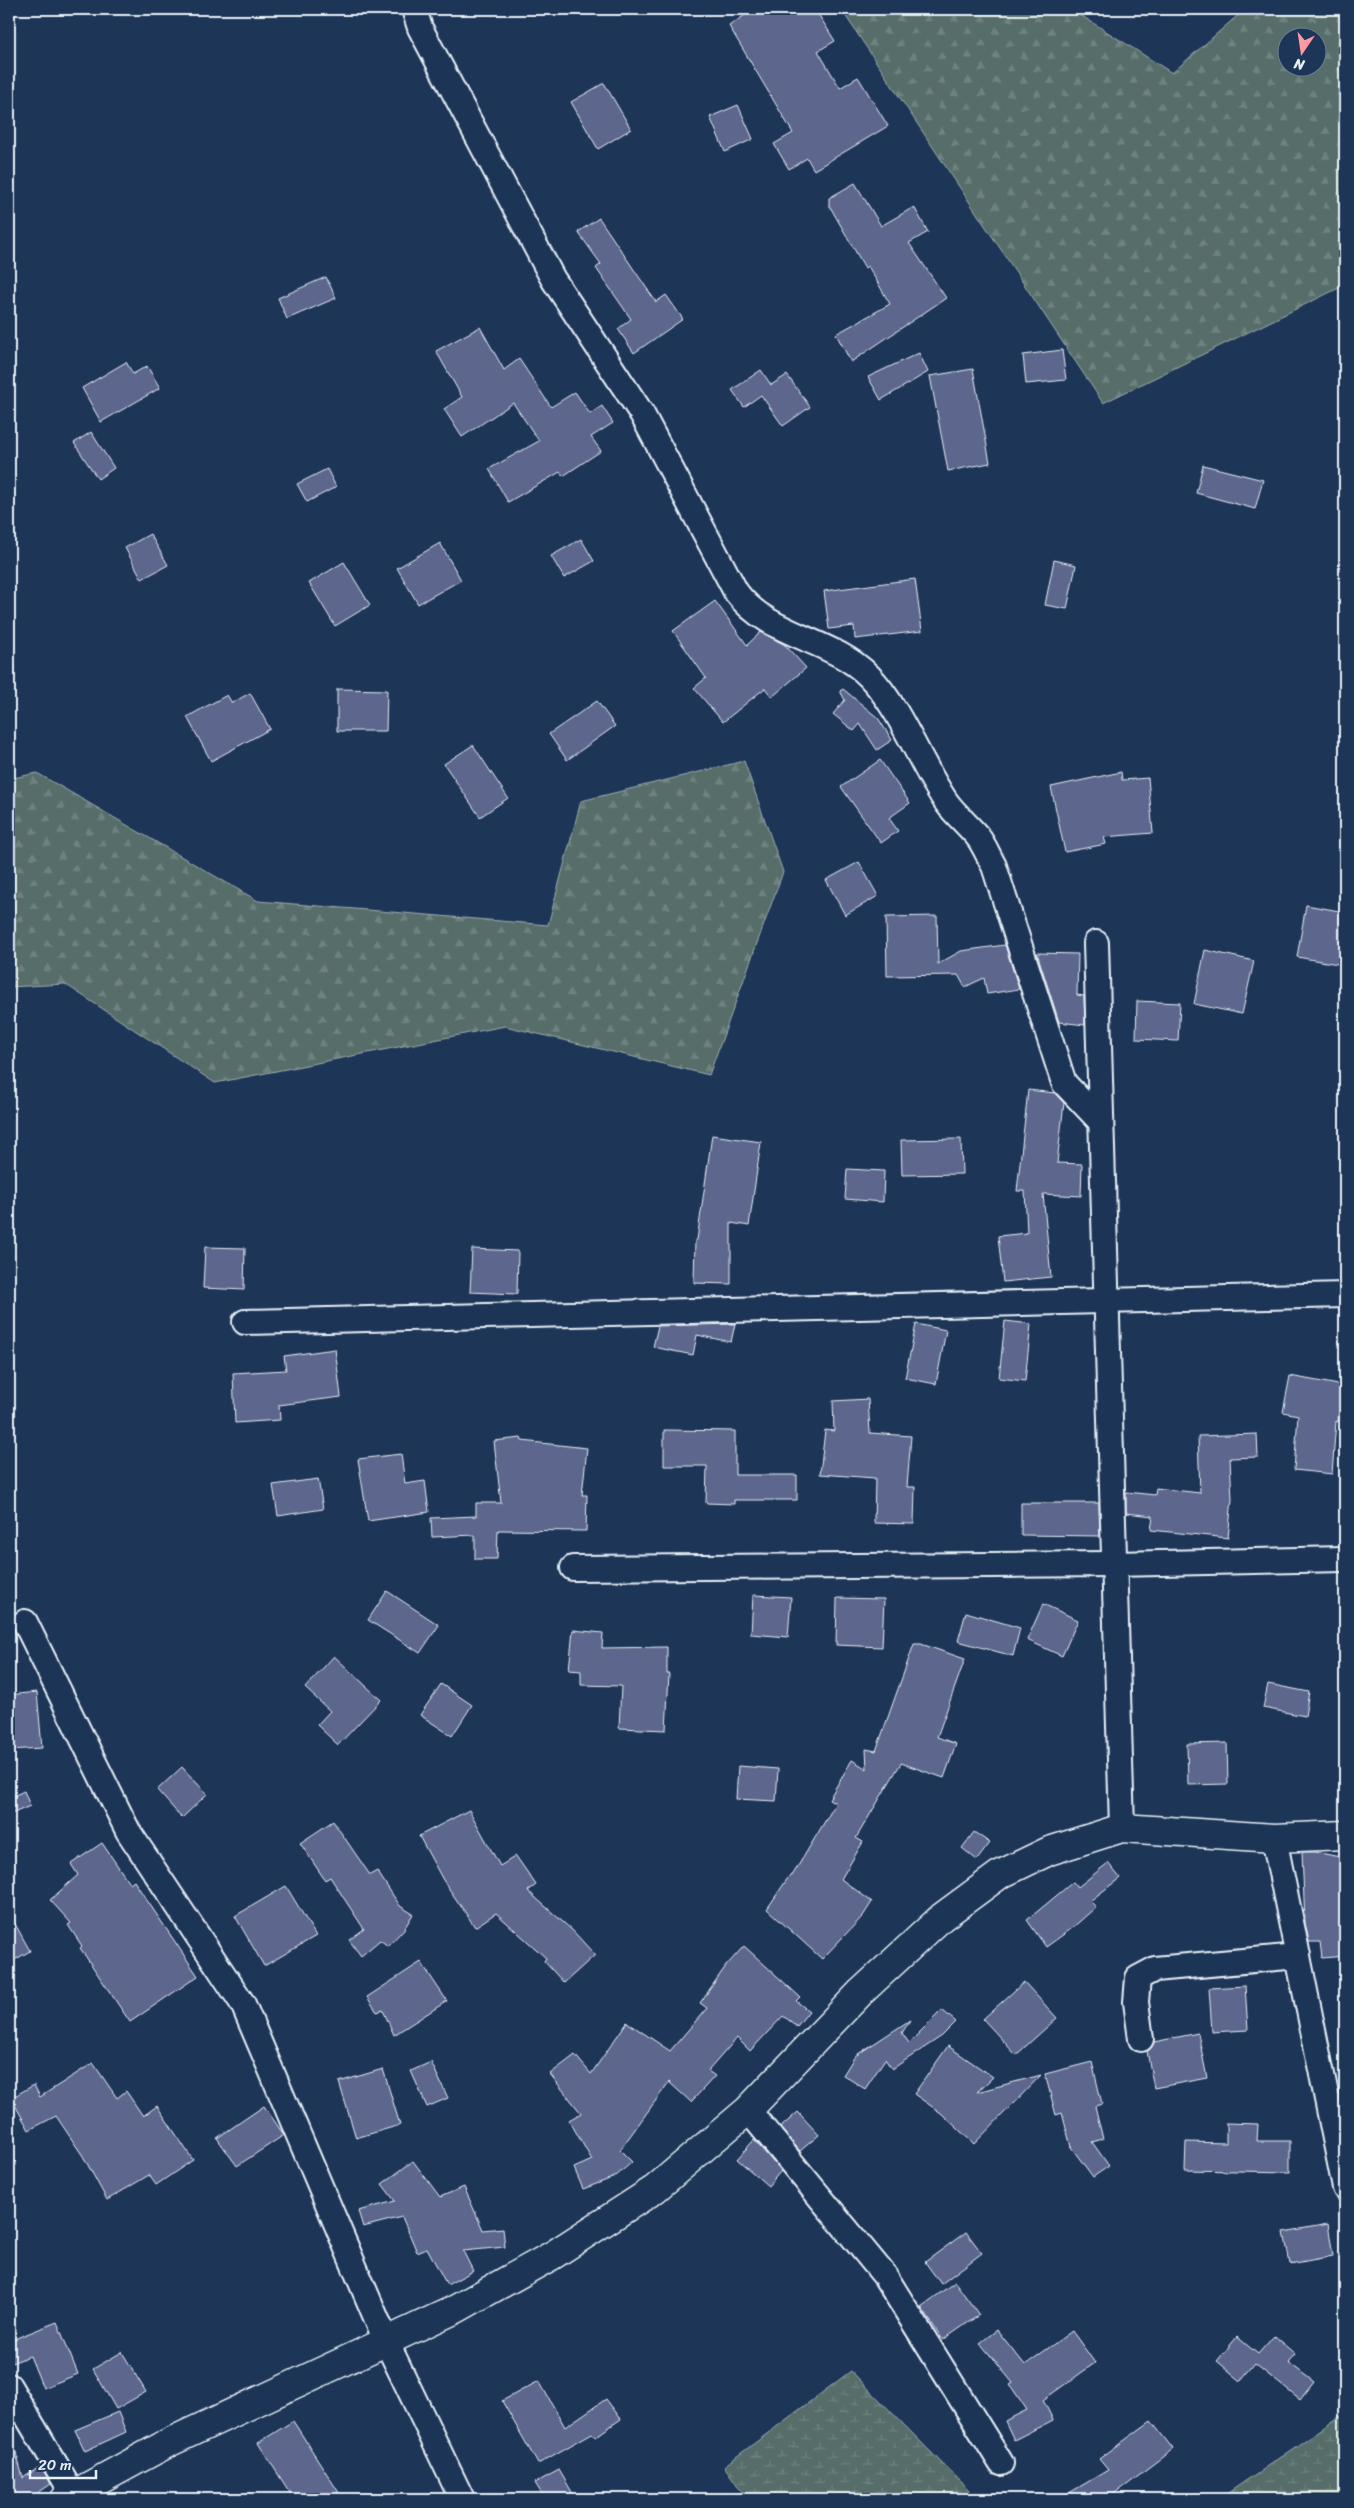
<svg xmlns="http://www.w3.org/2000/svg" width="1354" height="2508" viewBox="0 0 1354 2508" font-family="Sriracha,sans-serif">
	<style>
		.forest { fill: url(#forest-firs); stroke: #a0afb0; fill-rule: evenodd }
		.wetland { fill: url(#wetland-marsh); stroke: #a0afb0 }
		.building { fill: #5d668d; stroke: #e8f1f8 }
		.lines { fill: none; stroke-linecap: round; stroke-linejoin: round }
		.street-casing { stroke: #e8f1f8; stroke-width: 28 }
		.secondary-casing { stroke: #e8f1f8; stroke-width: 31 }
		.street { stroke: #1d3557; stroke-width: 24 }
		.secondary { stroke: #1d3557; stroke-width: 28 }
	</style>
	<defs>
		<pattern id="forest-firs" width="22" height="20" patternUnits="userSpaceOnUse" patternTransform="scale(1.25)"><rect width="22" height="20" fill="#576d69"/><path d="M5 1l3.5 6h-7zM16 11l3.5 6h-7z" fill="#6f827f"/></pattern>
		<pattern id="wetland-marsh" width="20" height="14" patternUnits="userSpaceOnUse" patternTransform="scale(1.25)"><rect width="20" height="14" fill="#576d69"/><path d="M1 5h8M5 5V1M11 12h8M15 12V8" fill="none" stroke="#6f827f"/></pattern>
	</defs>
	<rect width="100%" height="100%" fill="#1d3557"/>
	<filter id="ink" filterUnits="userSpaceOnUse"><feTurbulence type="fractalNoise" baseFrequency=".02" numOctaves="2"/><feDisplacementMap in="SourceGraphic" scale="10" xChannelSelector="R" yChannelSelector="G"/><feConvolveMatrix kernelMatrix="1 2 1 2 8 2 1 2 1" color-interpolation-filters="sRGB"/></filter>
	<g filter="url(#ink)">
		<g class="forest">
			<path d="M841 9H1071L1172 73 1245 9H1345V285L1103 403ZM1286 38H1316V68H1286Z"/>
			<polygon points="744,761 783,872 709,1075 505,1026 215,1083 65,984 9,987 9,779 37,773 258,901 548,925 581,801"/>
		</g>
		<g class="wetland">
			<polygon points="851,2371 977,2499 747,2499 724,2466"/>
			<polygon points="1345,2413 1345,2499 1219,2499"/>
		</g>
		<g class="building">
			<polygon points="754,9 815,9 835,41 818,51 840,88 858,77 888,126 814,170 807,158 789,169 774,144 793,133 729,26"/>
			<polygon points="604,83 631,129 598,149 571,102"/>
			<polygon points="738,105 753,139 725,152 710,117"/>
			<polygon points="855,183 881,226 914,207 928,232 909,243 946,298 851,362 836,334 890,304 868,266 865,268 829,205 829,198"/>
			<polygon points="599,218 656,302 666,295 683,319 634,353 618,329 631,319 596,268 601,264 578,232"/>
			<polygon points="326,277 336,298 287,319 278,298"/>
			<polygon points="480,327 504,370 519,359 551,407 575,392 590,414 602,406 613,423 591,437 601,451 563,476 560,472 508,502 489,469 539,441 513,403 462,437 444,409 462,397 436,351"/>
			<polygon points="1062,350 1066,380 1026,384 1023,355"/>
			<polygon points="919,353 928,372 881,400 868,377"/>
			<polygon points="126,362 133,374 147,366 160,388 101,422 82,388"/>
			<polygon points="973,369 990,463 948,471 930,376"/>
			<polygon points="761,370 771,385 787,375 810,407 783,426 761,395 744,407 732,390"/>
			<polygon points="91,432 114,468 98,479 74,443"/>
			<polygon points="1203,465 1263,480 1255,509 1196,493"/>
			<polygon points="327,469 336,487 307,502 297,484"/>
			<polygon points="150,534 168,565 142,579 125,548"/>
			<polygon points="581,539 594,561 564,578 551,556"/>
			<polygon points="440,543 461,580 418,604 397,568"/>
			<polygon points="1054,560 1076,565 1067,609 1045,605"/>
			<polygon points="344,562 370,605 335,626 309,583"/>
			<polygon points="915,579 922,631 855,639 854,626 829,629 824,591"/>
			<polygon points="715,601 747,645 761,632 785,645 806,668 772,697 765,688 723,722 694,688 706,678 673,631"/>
			<polygon points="337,689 387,690 386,731 337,731"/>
			<polygon points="843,689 878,718 892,740 877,750 860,724 854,731 833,714 845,700 840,691"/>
			<polygon points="250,693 270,729 211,761 187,717 227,695 232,703"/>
			<polygon points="597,701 615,726 567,760 549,734"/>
			<polygon points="473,745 508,798 480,817 444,764"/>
			<polygon points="880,760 910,803 889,818 898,831 881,843 841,787"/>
			<polygon points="1121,772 1122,780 1148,778 1153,833 1104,837 1106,844 1065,852 1051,787"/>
			<polygon points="859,862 878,896 845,915 826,880"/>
			<polygon points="1306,905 1345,912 1345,941 1342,941 1338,964 1297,957"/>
			<polygon points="937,916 938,964 961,951 1005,945 1019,989 987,994 984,978 965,987 958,975 887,976 886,917"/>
			<polygon points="1205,950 1254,961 1242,1014 1194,1004"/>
			<polygon points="1037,953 1078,954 1077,995 1084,996 1085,1025 1059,1022"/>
			<polygon points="1137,1001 1180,1003 1178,1041 1136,1039"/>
			<polygon points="1028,1090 1055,1093 1064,1103 1057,1163 1082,1164 1081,1196 1043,1194 1051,1277 1003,1282 998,1236 1027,1233 1025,1191 1017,1191"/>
			<polygon points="712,1135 761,1142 749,1226 731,1223 731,1284 694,1283 695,1240 697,1240"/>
			<polygon points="961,1139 962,1174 902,1175 901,1140"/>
			<polygon points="847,1169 884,1171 883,1202 845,1199"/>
			<polygon points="205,1247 245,1248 244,1290 203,1288"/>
			<polygon points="472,1249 518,1251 517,1294 470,1292"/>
			<polygon points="1005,1321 1031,1324 1025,1381 999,1378"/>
			<polygon points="735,1324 731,1342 697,1335 693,1355 653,1347 658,1326"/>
			<polygon points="916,1324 946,1330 936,1384 905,1378"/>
			<polygon points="335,1349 341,1397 279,1405 280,1420 235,1423 233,1373 286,1370 284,1356"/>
			<polygon points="1290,1376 1344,1386 1338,1422 1336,1421 1332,1474 1294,1470 1298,1415 1283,1412"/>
			<polygon points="868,1399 870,1433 911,1436 907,1487 915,1487 914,1524 874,1523 875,1478 820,1474 825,1430 834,1431 833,1401"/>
			<polygon points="664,1430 735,1431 735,1475 797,1475 797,1500 734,1500 734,1504 706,1503 707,1466 664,1466"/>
			<polygon points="1257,1434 1258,1457 1230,1458 1232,1499 1228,1538 1151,1530 1153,1516 1126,1513 1126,1492 1155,1495 1156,1488 1200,1493 1198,1436"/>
			<polygon points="521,1438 522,1441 587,1448 582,1495 587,1495 586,1531 498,1530 497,1559 475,1559 475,1535 432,1537 431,1518 476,1516 476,1503 501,1503 494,1441"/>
			<polygon points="401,1454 405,1484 425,1481 429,1512 368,1521 358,1459"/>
			<polygon points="318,1479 323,1509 278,1516 273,1485"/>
			<polygon points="1021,1503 1099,1503 1100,1536 1021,1535"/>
			<polygon points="387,1591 439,1625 420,1653 368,1620"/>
			<polygon points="753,1595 791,1597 788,1637 751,1634"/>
			<polygon points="837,1598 884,1599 882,1647 836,1645"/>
			<polygon points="1043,1604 1078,1620 1062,1656 1027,1640"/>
			<polygon points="966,1612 1020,1628 1013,1656 958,1641"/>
			<polygon points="573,1630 603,1633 602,1648 667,1647 667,1674 669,1674 666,1730 619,1728 621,1686 581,1685 581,1671 569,1670"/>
			<polygon points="914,1644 921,1644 965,1659 937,1737 956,1744 944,1778 901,1763 856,1838 863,1842 841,1879 872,1902 863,1916 822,1959 767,1909 790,1875 792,1876 836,1803 829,1799 852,1760 867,1769 866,1749 876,1751"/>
			<polygon points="334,1656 381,1700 338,1745 317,1725 330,1711 305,1688"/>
			<polygon points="441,1684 472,1705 452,1736 420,1715"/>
			<polygon points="1268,1684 1309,1692 1305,1716 1263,1708"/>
			<polygon points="37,1692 42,1748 9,1750 9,1695"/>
			<polygon points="1227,1743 1228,1784 1188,1785 1187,1744"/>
			<polygon points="738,1766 778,1769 776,1801 736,1799"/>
			<polygon points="182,1767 207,1794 182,1818 157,1790"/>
			<polygon points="24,1791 30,1806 9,1815 9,1798"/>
			<polygon points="469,1810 500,1866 516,1856 536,1885 528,1891 573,1931 595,1955 564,1983 544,1961 546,1958 496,1913 475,1927 443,1880 419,1836"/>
			<polygon points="333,1821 370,1875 377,1871 400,1906 413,1914 404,1929 388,1946 380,1940 361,1956 349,1940 364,1929 330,1877 325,1880 300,1843"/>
			<polygon points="974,1832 990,1843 977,1860 962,1848"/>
			<polygon points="102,1843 130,1884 134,1881 198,1976 130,2022 80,1948 82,1946 68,1925 71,1923 50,1900 78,1875 71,1864"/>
			<polygon points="1302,1852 1315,1852 1345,1858 1345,1956 1322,1958 1320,1942 1309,1942 1305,1923"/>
			<polygon points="1108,1863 1120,1878 1090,1901 1096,1907 1071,1929 1046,1947 1027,1920 1073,1882 1078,1887"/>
			<polygon points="286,1886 316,1936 264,1966 235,1916"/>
			<polygon points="9,1913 30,1951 9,1963"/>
			<polygon points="744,1946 800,1997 796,2001 809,2011 797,2026 783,2016 750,2051 737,2038 708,2071 715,2076 691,2102 669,2082 620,2150 632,2162 615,2177 583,2189 574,2168 592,2160 569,2120 581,2113 550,2074 575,2055 591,2074 627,2022 670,2051 707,2008 700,2003 726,1966"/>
			<polygon points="421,1962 447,2001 394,2035 383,2010 377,2012 367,1997"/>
			<polygon points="1024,1982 1057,2018 1016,2055 983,2019"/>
			<polygon points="1245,1986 1248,2030 1212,2032 1209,1988"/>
			<polygon points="942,2010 956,2022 942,2036 892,2069 885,2059 865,2089 843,2075 855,2056 910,2020 902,2033 909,2043"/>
			<polygon points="1198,2033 1207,2078 1154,2088 1147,2051 1154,2042"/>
			<polygon points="948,2046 993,2077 977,2092 1041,2075 974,2144 941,2113 914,2094"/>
			<polygon points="431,2062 448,2098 427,2107 411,2071"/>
			<polygon points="1092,2062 1102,2104 1095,2106 1103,2139 1092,2142 1109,2166 1093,2177 1071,2147 1062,2113 1056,2115 1045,2074"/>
			<polygon points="93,2063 117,2098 126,2091 143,2116 157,2106 193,2160 156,2185 149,2175 107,2200 83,2156 56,2116 29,2130 11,2098 34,2085 40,2097"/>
			<polygon points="383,2069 400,2125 356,2138 339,2082"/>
			<polygon points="264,2106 284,2135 237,2166 217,2138"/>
			<polygon points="798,2112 819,2135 800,2151 780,2128"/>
			<polygon points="1226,2123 1258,2124 1257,2141 1290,2141 1290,2172 1185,2170 1186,2142 1226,2143"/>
			<polygon points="754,2140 781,2171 768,2186 737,2159"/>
			<polygon points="413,2161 440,2197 464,2187 483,2230 503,2228 505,2247 463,2251 473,2271 447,2285 427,2248 417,2252 402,2217 363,2227 358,2211 395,2201 382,2184"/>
			<polygon points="1328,2224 1333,2256 1290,2264 1284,2232"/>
			<polygon points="966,2232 982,2253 941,2284 925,2262"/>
			<polygon points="955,2282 979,2315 943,2340 921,2307"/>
			<polygon points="57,2322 78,2374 43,2388 30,2356 9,2364 9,2341"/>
			<polygon points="997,2330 1025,2365 1072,2331 1095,2363 1043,2400 1053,2420 1014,2440 1005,2421 1027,2410 1010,2385 1013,2383 980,2343"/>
			<polygon points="1274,2336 1295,2354 1288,2362 1314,2382 1300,2400 1255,2364 1241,2381 1217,2361 1237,2337 1258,2354"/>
			<polygon points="122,2352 146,2392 116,2409 93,2369"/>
			<polygon points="539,2381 565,2427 606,2399 621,2419 595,2437 592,2433 538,2464 502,2401"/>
			<polygon points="118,2412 126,2432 85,2451 75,2430"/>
			<polygon points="293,2421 343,2499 294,2499 258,2443"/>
			<polygon points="1151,2421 1173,2449 1107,2499 1059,2499 1108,2470 1099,2459"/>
			<polygon points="14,2445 23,2478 41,2466 51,2484 29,2499 9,2499 9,2446"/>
			<polygon points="559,2470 576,2499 545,2499 535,2483"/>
		</g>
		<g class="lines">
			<g class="street-casing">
				<g id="street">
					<path d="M414 9 420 28 553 279 642 414 736 592C769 637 831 638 869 676 900 707 921 766 947 803 956 815 968 825 978 837 984 845 989 857 994 866L1064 1083 1101 1122"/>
					<polyline points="1096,943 1122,1828"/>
					<polyline points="245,1322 1345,1295"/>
					<polyline points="573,1568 1114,1564 1344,1559"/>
					<polyline points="25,1622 128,1831 243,2004 386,2341 462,2499"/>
					<polyline points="1274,1838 1345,2188"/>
					<polyline points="1141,2039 1136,2002 1138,1978 1155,1969 1298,1956"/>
					<polyline points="748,2110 885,2276 1001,2463"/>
					<polyline points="9,2386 73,2494"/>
				</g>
			</g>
			<g class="secondary-casing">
				<polyline id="secondary" points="65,2499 170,2442 456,2309 553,2255 655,2189 748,2110 861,1992 942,1917 999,1875 1049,1851 1122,1828 1274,1838 1345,1835"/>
			</g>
			<use href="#street" class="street"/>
			<use href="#secondary" class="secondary"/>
		</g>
	</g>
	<rect width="1354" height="2508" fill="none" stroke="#1d3557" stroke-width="30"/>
	<rect x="15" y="15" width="1324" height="2478" fill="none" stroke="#e8f1f8" stroke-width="2" filter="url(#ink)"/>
	<g transform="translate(1302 52) rotate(193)"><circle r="24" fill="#1d3557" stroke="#6e8097"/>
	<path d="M0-4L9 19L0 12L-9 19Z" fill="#ff9aa2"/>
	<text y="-8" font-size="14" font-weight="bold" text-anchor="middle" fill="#e8f1f8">N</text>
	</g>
	<path d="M30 2470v8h66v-8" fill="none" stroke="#e8f1f8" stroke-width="2.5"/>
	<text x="38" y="2470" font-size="15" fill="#e8f1f8" stroke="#1d3557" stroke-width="4" paint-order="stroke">20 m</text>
</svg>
